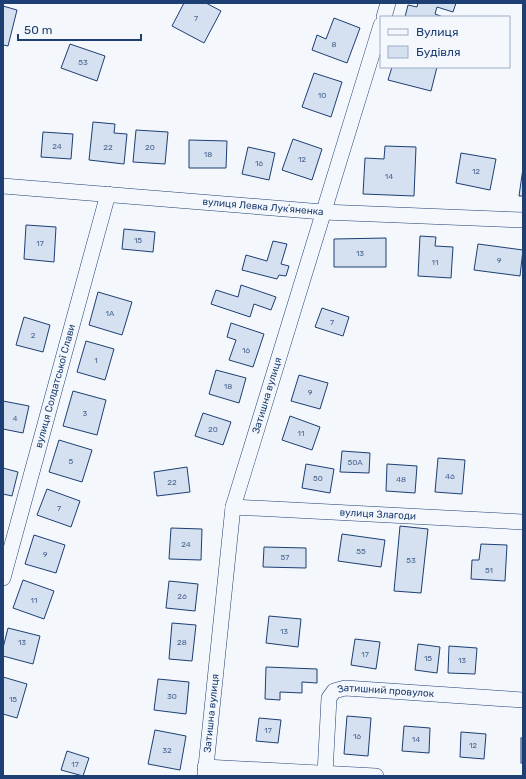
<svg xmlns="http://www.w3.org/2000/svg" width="526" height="779" viewBox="0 0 526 779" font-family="Rubik,sans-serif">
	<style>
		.building { fill: #d5e0f0; stroke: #1d3f73 }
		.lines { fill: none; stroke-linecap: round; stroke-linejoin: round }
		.minor-casing { stroke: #1d3f73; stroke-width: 16 }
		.minor { stroke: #f4f7fb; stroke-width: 15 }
		.labels { text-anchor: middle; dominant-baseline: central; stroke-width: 3; stroke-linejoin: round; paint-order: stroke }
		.number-label { font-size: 8px; fill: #4b6792 }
		.street-label { font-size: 10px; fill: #1d3f73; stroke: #f4f7fb }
	</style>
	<rect width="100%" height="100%" fill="#f4f7fb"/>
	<g class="building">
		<polygon points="184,3 206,3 221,11 204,43 172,26"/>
		<polygon points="418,3 456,3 453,12 437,7 435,14 443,17 405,17 408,5 417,7"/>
		<polygon points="3,6 17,10 8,46 3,45"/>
		<polygon points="334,18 360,28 347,63 312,50 317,35 326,39"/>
		<polygon points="70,44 105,56 97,81 61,68"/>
		<polygon points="392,67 437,67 431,91 388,80"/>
		<polygon points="314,73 342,82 331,117 302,107"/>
		<polygon points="93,122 115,124 114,133 127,134 124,164 89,160"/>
		<polygon points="136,130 168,132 165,164 133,162"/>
		<polygon points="43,132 73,134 71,159 41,157"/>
		<polygon points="293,139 322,149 312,180 282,170"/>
		<polygon points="189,140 227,141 226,168 189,168"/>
		<polygon points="385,146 416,147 414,196 363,194 365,158 384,159"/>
		<polygon points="248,147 275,153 269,180 242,174"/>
		<polygon points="461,153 496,159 490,190 456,183"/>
		<polygon points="523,168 523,196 519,196"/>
		<polygon points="26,225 56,227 54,262 24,259"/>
		<polygon points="124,229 155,232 153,252 122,249"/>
		<polygon points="420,236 436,237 435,246 453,247 451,278 418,276"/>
		<polygon points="386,238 386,267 334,267 334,239"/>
		<polygon points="273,241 287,244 281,264 289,266 286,276 279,275 277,279 242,270 246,255 267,261"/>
		<polygon points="478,244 523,250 520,276 474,270"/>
		<polygon points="241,285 276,297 271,310 254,304 250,317 211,304 216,290 238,297"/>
		<polygon points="98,292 132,302 122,335 89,325"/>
		<polygon points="322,308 349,317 343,336 315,327"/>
		<polygon points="24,317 50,325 43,352 16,345"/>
		<polygon points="231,323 264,334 253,367 229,360 236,340 227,337"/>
		<polygon points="86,341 114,349 105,380 77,372"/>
		<polygon points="216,370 246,378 239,403 209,394"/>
		<polygon points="299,375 328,383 320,409 291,401"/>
		<polygon points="73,391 106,400 97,435 63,426"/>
		<polygon points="3,401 29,406 23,433 3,429"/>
		<polygon points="203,413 231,422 223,445 195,436"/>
		<polygon points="290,416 320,427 312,450 282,440"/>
		<polygon points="59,440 92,450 82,482 49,472"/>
		<polygon points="342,451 370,453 369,473 340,472"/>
		<polygon points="438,458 465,460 462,494 435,492"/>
		<polygon points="306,464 334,469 330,493 302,488"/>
		<polygon points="387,464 417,466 415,493 386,491"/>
		<polygon points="187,467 190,492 157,496 154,472"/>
		<polygon points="3,468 18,472 12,496 3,494"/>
		<polygon points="47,489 80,501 71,527 37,515"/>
		<polygon points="400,526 428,529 421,593 394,591"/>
		<polygon points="171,528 202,529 201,560 169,559"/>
		<polygon points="342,534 385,540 381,567 338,561"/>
		<polygon points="34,535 65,545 56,573 25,564"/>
		<polygon points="481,544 507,545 505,581 471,579 472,560 479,560"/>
		<polygon points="264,547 306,548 306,568 263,567"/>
		<polygon points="23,580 54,591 44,619 13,608"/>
		<polygon points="169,581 198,584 195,611 166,608"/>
		<polygon points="269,616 301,619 298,647 266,643"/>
		<polygon points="172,623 196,625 192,661 169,659"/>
		<polygon points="8,628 40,636 33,664 3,656 3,648"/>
		<polygon points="355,639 380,642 376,669 351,665"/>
		<polygon points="418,644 440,647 437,673 415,670"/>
		<polygon points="449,646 477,648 475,674 448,673"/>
		<polygon points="266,667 317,669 317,683 302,682 302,693 280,692 280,700 265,699"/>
		<polygon points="3,677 27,684 17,718 3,714"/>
		<polygon points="158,679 189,682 186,714 154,710"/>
		<polygon points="347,716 371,718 368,756 344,754"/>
		<polygon points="259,718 281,720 278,743 256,741"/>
		<polygon points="404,726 430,728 429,753 402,751"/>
		<polygon points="155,730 186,736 180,770 148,764"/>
		<polygon points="461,732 486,734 484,759 460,757"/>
		<rect x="521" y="738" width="2" height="25"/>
		<polygon points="67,751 89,758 83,776 61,770"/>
	</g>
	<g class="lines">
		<g class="minor-casing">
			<g id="minor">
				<polyline points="384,17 388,3"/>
				<polyline points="3,186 323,212 523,220"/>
				<path id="s1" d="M233 507 523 522"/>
				<path id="s2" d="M3 578 108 194"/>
				<polyline points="205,767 376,776"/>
				<path id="s3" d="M325 774 329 698 334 691 345 688 523 700"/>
				<path id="s4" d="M205 776 233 507 381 25"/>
			</g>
		</g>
		<use href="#minor" class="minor"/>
	</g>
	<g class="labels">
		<g class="number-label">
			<text x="196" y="18">7</text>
			<text x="334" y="44">8</text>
			<text x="83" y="62">53</text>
			<text x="322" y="95">10</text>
			<text x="57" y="146">24</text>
			<text x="108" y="147">22</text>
			<text x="150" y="147">20</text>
			<text x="208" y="154">18</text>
			<text x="302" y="159">12</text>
			<text x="259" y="163">16</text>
			<text x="476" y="171">12</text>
			<text x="389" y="176">14</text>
			<text x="138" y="240">15</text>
			<text x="40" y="243">17</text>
			<text x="360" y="253">13</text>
			<text x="499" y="260">9</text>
			<text x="435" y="262">11</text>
			<text x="110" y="313">1А</text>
			<text x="332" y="322">7</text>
			<text x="33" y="335">2</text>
			<text x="246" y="350">16</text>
			<text x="96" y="360">1</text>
			<text x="228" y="386">18</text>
			<text x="310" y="392">9</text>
			<text x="85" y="413">3</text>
			<text x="15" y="418">4</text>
			<text x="213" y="429">20</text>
			<text x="301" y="433">11</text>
			<text x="71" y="461">5</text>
			<text x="355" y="462">50А</text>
			<text x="450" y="476">46</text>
			<text x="318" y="478">50</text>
			<text x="401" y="479">48</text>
			<text x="172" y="482">22</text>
			<text x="59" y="508">7</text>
			<text x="186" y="544">24</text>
			<text x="361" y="551">55</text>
			<text x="45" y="554">9</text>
			<text x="285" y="557">57</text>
			<text x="411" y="560">53</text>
			<text x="489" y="570">51</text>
			<text x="182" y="596">26</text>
			<text x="34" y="600">11</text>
			<text x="284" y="631">13</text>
			<text x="22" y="642">13</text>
			<text x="182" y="642">28</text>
			<text x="365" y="654">17</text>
			<text x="428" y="658">15</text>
			<text x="462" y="660">13</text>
			<text x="172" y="696">30</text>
			<text x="13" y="699">15</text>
			<text x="268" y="730">17</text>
			<text x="357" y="736">16</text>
			<text x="416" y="739">14</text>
			<text x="473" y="745">12</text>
			<text x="167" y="750">32</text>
			<text x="75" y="764">17</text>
		</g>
		<g class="street-label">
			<text transform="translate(263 207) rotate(5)">вулиця Левка Лукʼяненка</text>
			<text stroke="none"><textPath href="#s2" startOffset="199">вулиця Солдатської Слави</textPath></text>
			<text stroke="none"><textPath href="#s4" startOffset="387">Затишна вулиця</textPath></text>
			<text stroke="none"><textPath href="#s1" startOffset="145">вулиця Злагоди</textPath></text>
			<text stroke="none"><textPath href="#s3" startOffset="137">Затишний провулок</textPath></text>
			<text stroke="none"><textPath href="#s4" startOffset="63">Затишна вулиця</textPath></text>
		</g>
	</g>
	<rect width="526" height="779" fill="none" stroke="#1d3f73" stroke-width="8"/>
	<rect x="380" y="16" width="130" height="52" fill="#f4f7fb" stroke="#9eadc5"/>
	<rect x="388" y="29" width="20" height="6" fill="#f4f7fb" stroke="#9eadc5"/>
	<text x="416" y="36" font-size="12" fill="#1d3f73">Вулиця</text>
	<rect x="388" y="46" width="20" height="12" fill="#d5e0f0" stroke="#9eadc5"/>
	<text x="416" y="56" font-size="12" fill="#1d3f73">Будівля</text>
	<path d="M18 34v6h123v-6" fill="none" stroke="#1d3f73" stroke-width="2"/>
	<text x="24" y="34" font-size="12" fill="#1d3f73" stroke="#f4f7fb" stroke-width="3" paint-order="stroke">50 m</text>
</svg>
